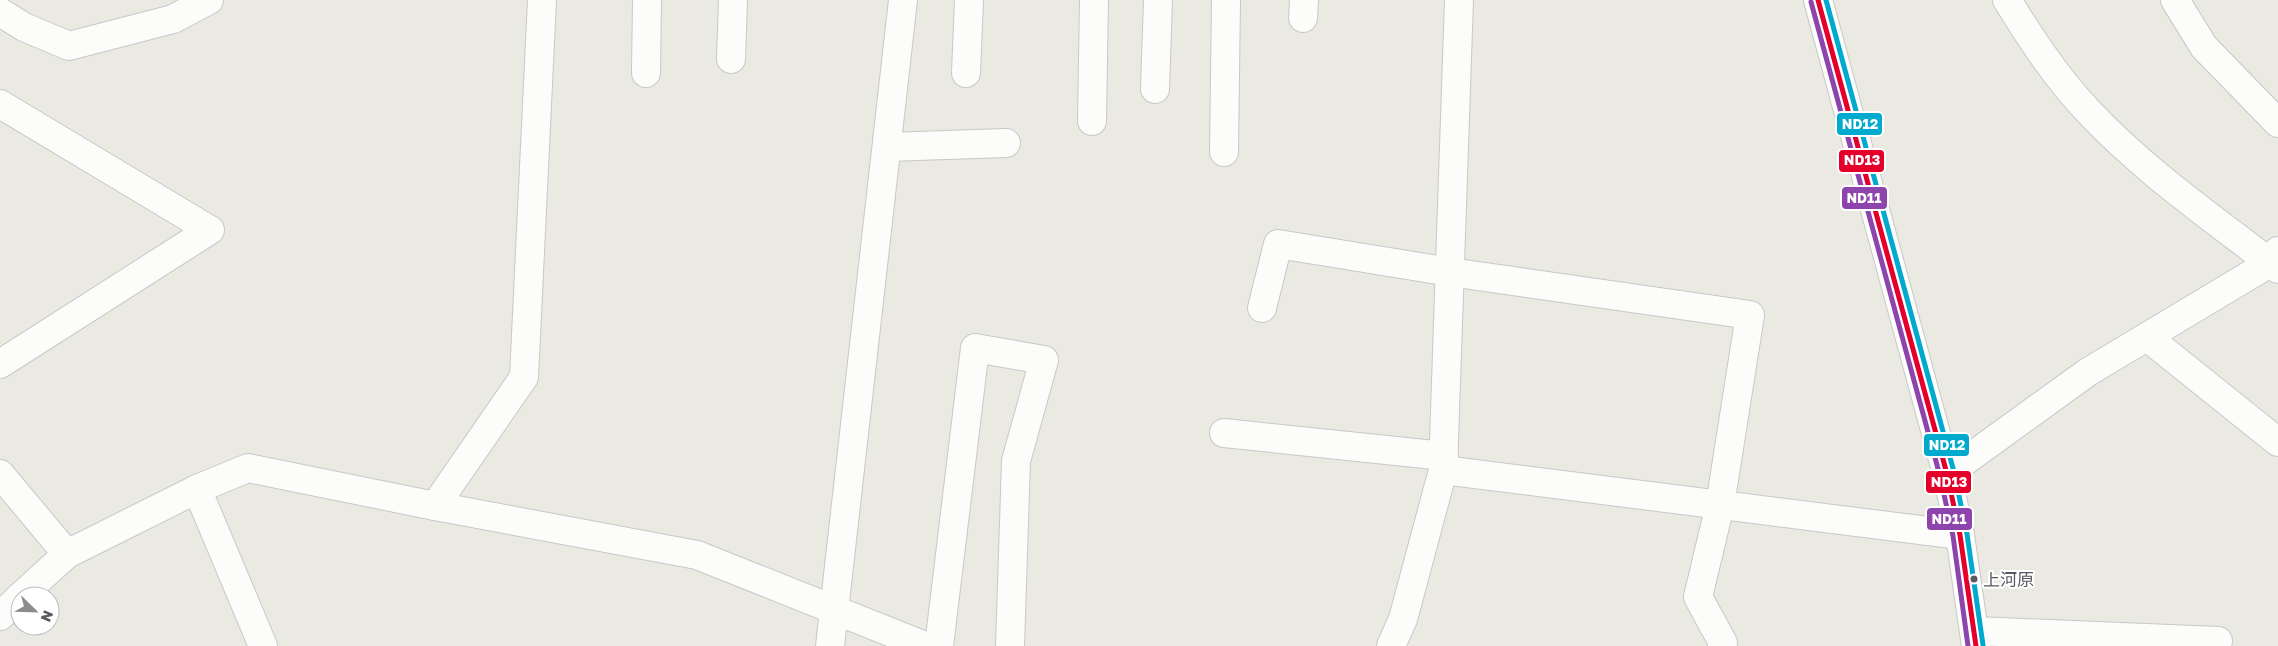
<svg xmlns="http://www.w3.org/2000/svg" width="2278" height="646" viewBox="0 0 2278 646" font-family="'Golos Text','Noto Sans JP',sans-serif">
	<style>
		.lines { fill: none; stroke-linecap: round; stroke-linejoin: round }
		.minor-casing { stroke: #c8c8c7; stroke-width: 30 }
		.minor { stroke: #fcfcfb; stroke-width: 28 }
		.bus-1-casing { stroke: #fff; stroke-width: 9 }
		.bus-2-casing { stroke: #fff; stroke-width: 9 }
		.bus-3-casing { stroke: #fff; stroke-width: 9 }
		.bus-1 { stroke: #e4002b; stroke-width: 5 }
		.bus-2 { stroke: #8e44ad; stroke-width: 5 }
		.bus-3 { stroke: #00a9ce; stroke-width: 5 }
		.bus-dot { fill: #585a61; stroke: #fff; stroke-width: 2 }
		.labels { text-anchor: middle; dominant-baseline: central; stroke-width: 4; stroke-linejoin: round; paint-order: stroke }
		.bus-label { font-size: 17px; fill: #585a61; stroke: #fff; text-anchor: start }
		.line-badge { stroke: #fff; stroke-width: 2 }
		.badge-label { font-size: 14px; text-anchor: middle; font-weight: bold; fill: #fff }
	</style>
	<rect width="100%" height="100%" fill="#eae9e2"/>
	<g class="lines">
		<g class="minor-casing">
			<g id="minor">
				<polyline points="1818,0 1947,474 1960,535 1976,646"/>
				<path d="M2007 0C2031 39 2056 77 2088 111 2144 171 2214 219 2278 269"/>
				<polyline points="2175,0 2204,47 2278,123"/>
				<polyline points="0,12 24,27 69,46 173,19 209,0"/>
				<polyline points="1303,18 1304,0"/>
				<polyline points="731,59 733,0"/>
				<polyline points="646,73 647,0"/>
				<polyline points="966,73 969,0"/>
				<polyline points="1155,89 1158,0"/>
				<polyline points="0,104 210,230 0,364"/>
				<polyline points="1092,121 1094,0"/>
				<polyline points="887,147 1006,143"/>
				<polyline points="1224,152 1226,0"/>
				<polyline points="1262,308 1278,244 1450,272 1750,315 1720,505 1698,597 1723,643 1722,646"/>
				<polyline points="2147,337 2278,442"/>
				<polyline points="1224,433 1444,456"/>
				<polyline points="1443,470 1960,535"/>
				<polyline points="0,474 67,554"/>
				<polyline points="1947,474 2088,372 2270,263 2278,251"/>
				<polyline points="197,489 263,646"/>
				<polyline points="435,506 524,377 542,0"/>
				<polyline points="21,596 67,554 197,489 248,468 435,506 697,555 925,646"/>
				<polyline points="0,616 20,597"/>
				<polyline points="1975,631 2218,641"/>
				<polyline points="830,646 903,0"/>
				<polyline points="939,646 975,348 1044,360 1016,461 1010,646"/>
				<polyline points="1391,646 1403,619 1443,470 1459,0"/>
			</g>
		</g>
		<use href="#minor" class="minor"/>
		<g class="bus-1-casing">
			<polyline id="bus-1" points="1818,0 1947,474 1960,535 1976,646"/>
		</g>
		<g class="bus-2-casing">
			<polyline id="bus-2" points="1811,2 1940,476 1953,536 1968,646"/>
		</g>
		<g class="bus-3-casing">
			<polyline id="bus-3" points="1826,0 1954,472 1967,534 1983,645"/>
		</g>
		<use href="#bus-1" class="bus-1"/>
		<use href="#bus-2" class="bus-2"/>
		<use href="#bus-3" class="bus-3"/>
	</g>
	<circle class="bus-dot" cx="1974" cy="579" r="4.5"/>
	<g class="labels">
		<g class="bus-label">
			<text x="1983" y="579">上河原</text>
		</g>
	</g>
	<g class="line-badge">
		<rect x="1836" y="112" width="47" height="24" rx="5" fill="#00a9ce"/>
		<rect x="1838" y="149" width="47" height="24" rx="5" fill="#e4002b"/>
		<rect x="1841" y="186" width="47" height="24" rx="5" fill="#8e44ad"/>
		<rect x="1923" y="433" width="47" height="24" rx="5" fill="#00a9ce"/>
		<rect x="1925" y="470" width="47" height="24" rx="5" fill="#e4002b"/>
		<rect x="1926" y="507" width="47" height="24" rx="5" fill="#8e44ad"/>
	</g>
	<g class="badge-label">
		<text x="1860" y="129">ND12</text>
		<text x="1862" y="165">ND13</text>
		<text x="1864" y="203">ND11</text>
		<text x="1947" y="450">ND12</text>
		<text x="1949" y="487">ND13</text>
		<text x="1949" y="524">ND11</text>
	</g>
	<g transform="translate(35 611) rotate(113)"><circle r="24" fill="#ffffff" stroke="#bcbdc0"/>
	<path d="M0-4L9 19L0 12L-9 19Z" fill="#8b8c8e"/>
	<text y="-8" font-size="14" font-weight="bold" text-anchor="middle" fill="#585a61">N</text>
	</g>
</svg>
